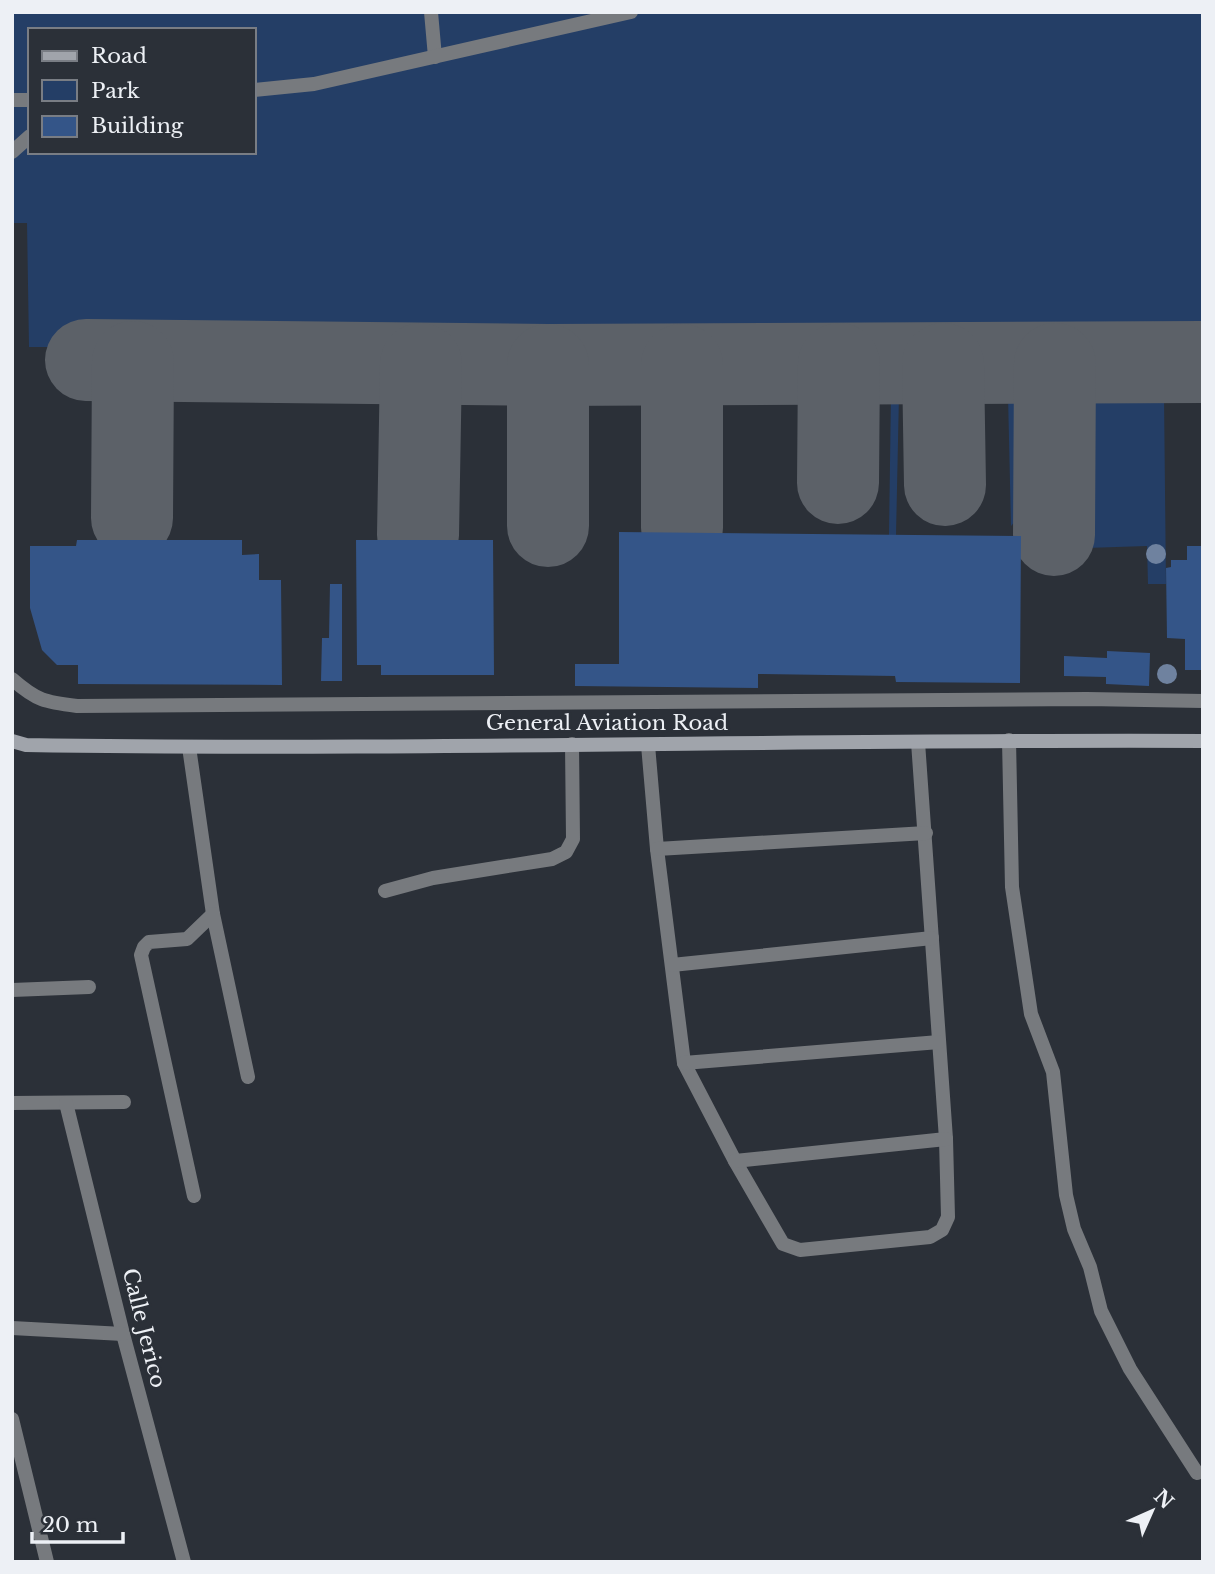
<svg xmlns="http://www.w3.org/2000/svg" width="1215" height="1574" viewBox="0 0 1215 1574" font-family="'Libre Baskerville',serif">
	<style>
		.green { fill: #243e66; fill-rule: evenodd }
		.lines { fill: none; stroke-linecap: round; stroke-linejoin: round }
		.taxiway { stroke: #5c6168; stroke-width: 82 }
		.building { fill: #345588 }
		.lane { stroke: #777a7e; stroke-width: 14 }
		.street { stroke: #777a7e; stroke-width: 14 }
		.secondary { stroke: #a0a4ab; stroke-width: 14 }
		.tree { fill: #6f829f }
		.labels { text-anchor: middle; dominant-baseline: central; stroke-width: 5; stroke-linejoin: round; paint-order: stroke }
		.street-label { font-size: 21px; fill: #edf0f5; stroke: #2b3038 }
	</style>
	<rect width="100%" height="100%" fill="#2b3038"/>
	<g class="green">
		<path d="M12 12H1203V347H29L27 223H12ZM30 30H254V152H30Z"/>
		<polygon points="891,394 899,394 896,535 889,535"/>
		<polygon points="1041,394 1042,491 1011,526 1008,395"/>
		<polygon points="1064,395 1164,395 1166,584 1148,584 1147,546 1086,548 1086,542 1065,542"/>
	</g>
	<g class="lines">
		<g class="taxiway">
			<polyline points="86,360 548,365 1203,362"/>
			<polyline points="943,364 945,485"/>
			<polyline points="838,483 839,364"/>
			<polyline points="132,518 133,362"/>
			<polyline points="548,526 548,365"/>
			<polyline points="682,528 682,365"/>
			<polyline points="418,535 421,364"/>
			<polyline points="1054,535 1055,364"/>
		</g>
	</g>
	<g class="building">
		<polygon points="619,532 1021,536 1020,683 896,682 895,676 758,674 758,688 575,686 575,664 619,664"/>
		<polygon points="77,540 242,540 242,555 259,554 259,580 281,580 282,685 78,684 78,665 57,665 42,650 30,608 30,546 76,546"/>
		<polygon points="356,540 493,540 494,675 381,675 381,665 357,665"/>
		<polygon points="1187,546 1203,546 1203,670 1185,670 1185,639 1167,638 1166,568 1171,567 1171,560 1187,560"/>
		<polygon points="330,584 342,584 342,681 321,681 322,638 329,638"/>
		<polygon points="1107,651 1150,653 1149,686 1106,684 1106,677 1064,676 1064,656 1107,658"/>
	</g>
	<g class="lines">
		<g class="lane">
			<polyline points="431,12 435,57"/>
			<polyline points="254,90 314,84 631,12"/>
			<polyline points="12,100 30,100"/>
			<polyline points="12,152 30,136"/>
			<path d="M12 679C37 701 45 702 77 706L1087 699 1203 701"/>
			<polyline points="1009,740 1012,887 1031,1014 1053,1072 1066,1195 1074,1229 1090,1267 1101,1311 1130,1369 1197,1473"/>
		</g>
		<g class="street">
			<polyline points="648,745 657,849 684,1063 735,1161 783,1244 800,1250 930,1237 942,1230 948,1217 946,1139 918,742"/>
			<polyline points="189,747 213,914 248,1077"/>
			<polyline points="657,849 926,833"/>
			<polyline points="385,891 433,878 552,859 566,852 573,839 572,744"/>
			<polyline points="672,965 932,938"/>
			<polyline points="12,990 89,987"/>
			<polyline points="684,1063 939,1042"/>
			<polyline points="12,1103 124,1102"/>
			<polyline points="66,1103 123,1334 184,1562"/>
			<polyline points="735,1161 946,1139"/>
			<polyline points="194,1196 141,955 144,947 149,942 187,939 213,914"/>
			<polyline points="12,1328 123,1334"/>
			<polyline points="12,1419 47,1562"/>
		</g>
		<path class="secondary" d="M12 741 26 745C418 751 810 739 1203 741"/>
	</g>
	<g class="tree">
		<circle cx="1156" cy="554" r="10"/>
		<circle cx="1167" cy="674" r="10"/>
	</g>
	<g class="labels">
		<g class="street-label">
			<text x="607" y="723">General Aviation Road</text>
			<text transform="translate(144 1328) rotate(76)">Calle Jerico</text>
		</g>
	</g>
	<rect width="1215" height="1574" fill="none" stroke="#edf0f5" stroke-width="28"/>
	<rect x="28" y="28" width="228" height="126" fill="#2b3038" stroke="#797d84" stroke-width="2"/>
	<rect x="42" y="51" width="35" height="10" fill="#a0a4ab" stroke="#797d84" stroke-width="2"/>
	<text x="91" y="63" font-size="21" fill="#edf0f5">Road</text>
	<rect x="42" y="80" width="35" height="21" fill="#243e66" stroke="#797d84" stroke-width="2"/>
	<text x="91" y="98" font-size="21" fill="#edf0f5">Park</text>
	<rect x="42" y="116" width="35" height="21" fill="#345588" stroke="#797d84" stroke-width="2"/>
	<text x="91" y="133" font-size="21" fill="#edf0f5">Building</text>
	<g transform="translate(1152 1511) rotate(45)" stroke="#2b3038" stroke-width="5" paint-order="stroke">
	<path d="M0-5L12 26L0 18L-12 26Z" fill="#edf0f5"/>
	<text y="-10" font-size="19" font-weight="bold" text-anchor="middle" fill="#edf0f5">N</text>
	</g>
	<path d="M32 1532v10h91v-10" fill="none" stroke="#edf0f5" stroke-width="3.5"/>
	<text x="42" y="1532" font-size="21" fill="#edf0f5" stroke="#2b3038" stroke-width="5" paint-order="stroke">20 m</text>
</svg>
